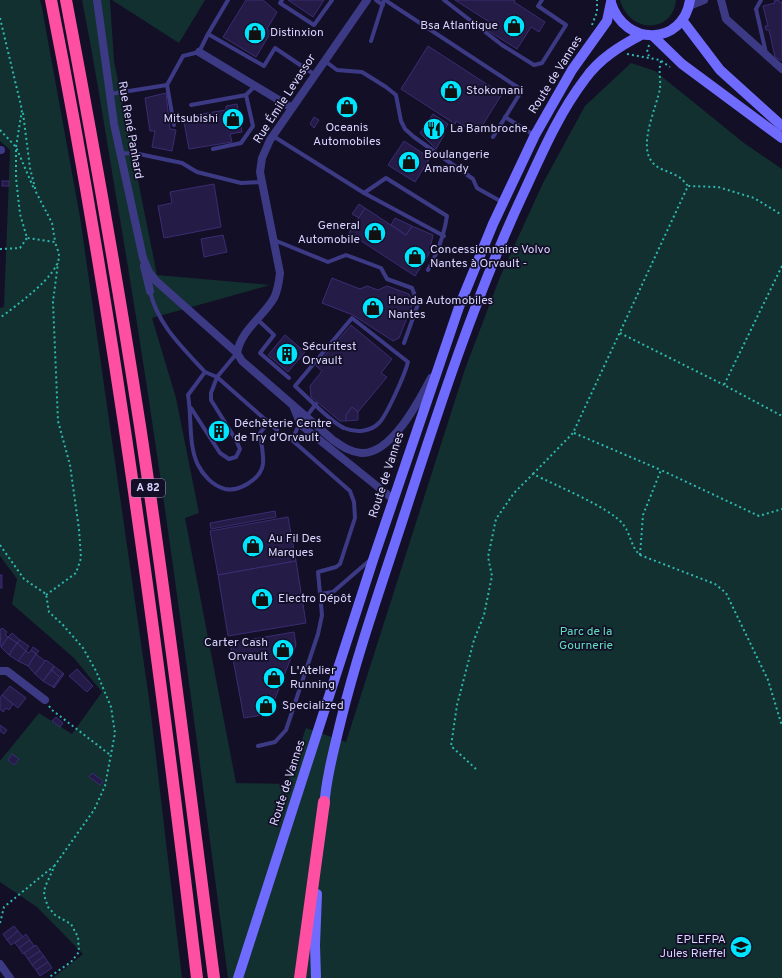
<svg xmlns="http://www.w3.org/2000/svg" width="782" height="978" viewBox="0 0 782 978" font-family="Overpass,sans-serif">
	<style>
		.green { fill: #12302f }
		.building { fill: #241b47; stroke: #3b2d73 }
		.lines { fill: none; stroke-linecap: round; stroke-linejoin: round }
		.path { stroke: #2fb8b0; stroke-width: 2; stroke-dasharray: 2 3; stroke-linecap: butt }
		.lane { stroke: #3d3a85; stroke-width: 4 }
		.street { stroke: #3d3a85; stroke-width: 8 }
		.secondary { stroke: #6f6bff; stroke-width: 10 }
		.highway { stroke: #ff4fa3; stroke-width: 12 }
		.labels { text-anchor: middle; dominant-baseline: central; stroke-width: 3.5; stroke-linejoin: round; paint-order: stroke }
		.shield { fill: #130f26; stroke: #9e99be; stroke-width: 1 }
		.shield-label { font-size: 11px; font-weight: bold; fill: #d9d4ff }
		.poi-label { font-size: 12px; fill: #d9d4ff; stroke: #130f26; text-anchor: start }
		.street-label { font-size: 12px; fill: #d9d4ff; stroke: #130f26 }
		.park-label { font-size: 12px; fill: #5fe0c0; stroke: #130f26 }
	</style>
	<rect width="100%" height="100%" fill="#130f26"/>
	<g class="green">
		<polygon points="0,0 40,0 42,8 80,217 150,706 182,978 53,978 83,954 37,907 0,882 0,761 39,713 72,734 102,692 74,658 12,604 17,579 0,556 0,308 4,307 10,150 0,141"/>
		<path d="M82 0H110L114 61 157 275 270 285 152 318 176 398 199 513 185 518 236 783 287 784 306 728 346 742 465 369 500 277 543 183 585 106 631 63 655 71 744 143 782 169V978H228C195 727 163 475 121 225 108 150 97 75 82 0Z"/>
		<polygon points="112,0 205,0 179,43"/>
		<path d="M620 0H676C673 33 630 35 620 0Z"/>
	</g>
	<g class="building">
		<polygon points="246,0 263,0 277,12 267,29 271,32 256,57 223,37"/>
		<polygon points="288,0 324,0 313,17"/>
		<polygon points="455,0 515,0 514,2 545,22 539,32 531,27 517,49 487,30 491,23"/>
		<polygon points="779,0 779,2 782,2 782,61 775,57 769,30 766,30 765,26 768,26 763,6 775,3 774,1"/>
		<polygon points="428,46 502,94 477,134 456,121 455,124 401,89"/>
		<polygon points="166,93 170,129 176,130 172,151 152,147 155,131 150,131 145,98"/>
		<polygon points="237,104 242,132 230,134 232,142 189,149 183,117 226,110 226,106"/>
		<polygon points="433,114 448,124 442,134 444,135 436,149 420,133"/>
		<polygon points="314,117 319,120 314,128 310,124"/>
		<polygon points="404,141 430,158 415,182 388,165"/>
		<rect x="2" y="181" width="7" height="5"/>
		<polygon points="214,184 221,227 164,238 158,206 172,203 170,192"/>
		<polygon points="359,204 365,208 359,218 352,214"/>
		<polygon points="365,208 406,235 412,226 433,235 429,254 415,276 349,233"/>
		<polygon points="395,218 412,226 406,235 391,225"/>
		<polygon points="223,235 227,252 204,257 201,239"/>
		<polygon points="332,278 360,289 367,286 378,290 387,286 409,294 413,303 399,338 393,341 353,315 322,303"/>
		<polygon points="351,325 392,359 381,373 387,377 358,412 352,407 346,415 346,421 340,421 311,397 310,386 322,371 316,366"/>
		<polygon points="285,335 305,352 288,372 268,355"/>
		<polygon points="352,407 358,412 358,420 346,421 346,415"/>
		<polygon points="223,425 225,430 215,437 213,432"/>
		<polygon points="275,511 276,517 211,529 210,523"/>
		<polygon points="288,517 296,561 218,575 210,531"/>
		<polygon points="296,561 306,623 228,636 218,575"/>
		<rect x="0" y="575" width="2" height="13"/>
		<polygon points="2,628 7,632 5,635 8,637 1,647 0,630"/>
		<polygon points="294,632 296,645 269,714 244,718 230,643"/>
		<polygon points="12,633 20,640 17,643 8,637"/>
		<polygon points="8,637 17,643 9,655 1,647"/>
		<polygon points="20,640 29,646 26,651 17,643"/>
		<polygon points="17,643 26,651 18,661 9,655"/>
		<polygon points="33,647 39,651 36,654 31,650"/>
		<polygon points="31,650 36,654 28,666 18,661 26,651 29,653"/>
		<polygon points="36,654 45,661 35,674 28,666"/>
		<polygon points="46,660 54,666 43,681 35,674"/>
		<polygon points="54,666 63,673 60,678 52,670"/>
		<polygon points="77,669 93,686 87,692 69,676"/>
		<polygon points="52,670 60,678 53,687 43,681"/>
		<polygon points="63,673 64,674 54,688 53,687"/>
		<polygon points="10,686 26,698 18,708 2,695"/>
		<polygon points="2,695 13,704 9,710 6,708 3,712 0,709 0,698"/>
		<polygon points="56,717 63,723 60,727 52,721"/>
		<polygon points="0,725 7,730 4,734 0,731"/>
		<polygon points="12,754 19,759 14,765 8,760"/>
		<polygon points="92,773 103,781 100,785 89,777"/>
		<polygon points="14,926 18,931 7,940 3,934"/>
		<polygon points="18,931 23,937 11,945 7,940"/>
		<polygon points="26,934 30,940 19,948 15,943"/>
		<polygon points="30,940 34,946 23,954 19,948"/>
		<polygon points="36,945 40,951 28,959 24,953"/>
		<polygon points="40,951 44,956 32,965 28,959"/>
		<polygon points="44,956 48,962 36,970 32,965"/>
		<polygon points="48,962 52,968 40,976 36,970"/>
	</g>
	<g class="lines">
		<g class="path">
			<path d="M0 18 22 110 16 147V178L20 214 27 238 55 242C56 246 59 252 59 256 59 276 15 306 0 318"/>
			<polyline points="592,25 597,12 597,0"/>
			<polyline points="649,45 647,52 649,56"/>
			<polyline points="627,54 660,60 670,67"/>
			<path d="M661 61C658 71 661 79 660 88 657 107 637 146 653 163 659 170 669 171 677 176 682 178 685 183 688 186"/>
			<polyline points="23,113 30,168 36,192 52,223 55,241"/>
			<polyline points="0,130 16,147 34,189"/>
			<polyline points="0,249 20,248 27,238"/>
			<polyline points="782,266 724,385 782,416"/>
			<polyline points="620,333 724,385"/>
			<polyline points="574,433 661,470"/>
			<polyline points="533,474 573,433 688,186 718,187 754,198 782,215"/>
			<polyline points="0,545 24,579 46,594 49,612 63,625 83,648 96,671 111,707 115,733 105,786 94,810 55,865 45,887 44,895 48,907 55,915 71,924 78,937 79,952 71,962 48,978"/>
			<polyline points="640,555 643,515 661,470 759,516 782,509"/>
			<polyline points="46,595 76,573 81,558 79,529 70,465 58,421 53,302 58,263"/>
			<polyline points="49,706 52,710 109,754"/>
			<path d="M476 769 451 746 457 705 474 640 484 615 492 576 488 557 496 519 514 493 533 474C555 485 608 507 622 523 631 533 630 546 640 555L715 584 726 593 768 680 782 726"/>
			<polyline points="0,923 4,907 54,866"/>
		</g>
		<g class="lane">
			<polyline points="228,0 208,34 264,66 275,48 315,75"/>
			<polyline points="282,0 280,3 314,25 332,0"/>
			<polyline points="376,0 383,5"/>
			<polyline points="385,0 522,90 493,137"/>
			<polyline points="444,0 502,45 534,65 542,63 566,25 538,6 542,0"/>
			<polyline points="761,0 756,9 766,53"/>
			<polyline points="371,41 384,0"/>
			<polyline points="325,61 337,70 362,72 386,87 396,95 401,121 405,129 414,137 473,179 477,188 502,202"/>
			<polyline points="110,94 167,85"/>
			<polyline points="191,105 246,95"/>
			<polyline points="505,117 534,135"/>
			<polyline points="174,125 167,85 183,56 199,52 208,34"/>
			<path d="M273 136 364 193 386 178 447 216C444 236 438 252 428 270"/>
			<polyline points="213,149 241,143 253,126 246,95 255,86"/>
			<polyline points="121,153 139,154 182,163 197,172 241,183 262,182"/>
			<polyline points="364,193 444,236"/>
			<polyline points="274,240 328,262 346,255 381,268 387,279 412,288 418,304 404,343"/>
			<path d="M150 291C157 324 183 348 205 372L188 395C192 417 188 445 198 465 203 475 213 486 225 489 239 492 261 479 263 464 264 454 261 443 260 433L268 423"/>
			<path d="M352 318 408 362C405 374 387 415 379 423 370 432 356 433 344 428 333 424 306 396 295 386Z"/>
			<polyline points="257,319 274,335 260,353 289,378"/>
			<polyline points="237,353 217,377 277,430"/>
			<polyline points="191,408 220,453 229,459 236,457 240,449 236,440 211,400 211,393 217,377 205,372"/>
			<polyline points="306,417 316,404"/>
			<polyline points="320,594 333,592 370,560"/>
			<polyline points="258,746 275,742 286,730 318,634 322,615 318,572 336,567 340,564 355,518 354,502 350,491 292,440 297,429"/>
		</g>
		<g class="street">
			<path d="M97 0 114 124 143 258 149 272 155 280 237 353 242 361 333 440C342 446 350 452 361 453 391 455 419 401 431 378"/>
			<polyline points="721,0 726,19 782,69"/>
			<polyline points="689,6 704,0"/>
			<polyline points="199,52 292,108"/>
			<polyline points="0,150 1,150"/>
			<polyline points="144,266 150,291"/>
			<path d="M237 353C241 330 263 317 274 298 278 290 279 282 280 273L260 172 262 158 270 140 367 0"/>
			<polyline points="294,408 301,425 393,499"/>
			<polyline points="0,671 7,671 45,700"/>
			<polyline points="0,964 10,978"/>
		</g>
		<g class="secondary">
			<path d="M611 3C625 47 683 46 690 0"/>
			<polyline points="682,20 720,70 782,126"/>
			<polyline points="653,36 682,64 782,138"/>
			<path d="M324 808C326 779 334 749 341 720 357 655 379 592 400 528 437 414 473 301 524 192 542 153 559 113 585 79 599 59 620 46 641 35"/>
			<polyline points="238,978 374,557 459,307 493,224 535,135 572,70 607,21 611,2"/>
			<polyline points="316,978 315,945 317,894"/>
		</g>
		<g class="highway">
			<path d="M51 0C115 323 158 651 197 978"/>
			<path d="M66 0C93 142 118 284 140 426 168 610 190 794 214 978"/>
			<polyline points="300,978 324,802"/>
		</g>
	</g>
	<defs>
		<g id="shop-disc" transform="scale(1.15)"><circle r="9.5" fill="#00e5ff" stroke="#130f26"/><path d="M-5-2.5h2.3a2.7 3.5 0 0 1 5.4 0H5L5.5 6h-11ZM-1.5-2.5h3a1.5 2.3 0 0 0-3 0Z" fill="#111"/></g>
		<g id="restaurant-disc" transform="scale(1.15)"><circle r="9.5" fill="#00e5ff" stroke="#130f26"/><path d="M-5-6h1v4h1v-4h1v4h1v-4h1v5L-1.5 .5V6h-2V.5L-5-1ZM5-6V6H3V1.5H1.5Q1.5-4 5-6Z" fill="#111"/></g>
		<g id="building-disc" transform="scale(1.15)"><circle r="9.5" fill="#00e5ff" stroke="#130f26"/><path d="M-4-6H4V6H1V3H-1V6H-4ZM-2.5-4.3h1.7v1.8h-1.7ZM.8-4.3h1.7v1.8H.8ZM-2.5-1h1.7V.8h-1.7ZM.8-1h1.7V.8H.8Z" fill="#111"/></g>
		<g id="school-disc" transform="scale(1.15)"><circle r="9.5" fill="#00e5ff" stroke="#130f26"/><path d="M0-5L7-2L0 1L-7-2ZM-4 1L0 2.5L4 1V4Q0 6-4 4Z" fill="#111"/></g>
	</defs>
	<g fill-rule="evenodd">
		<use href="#shop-disc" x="514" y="26"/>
		<use href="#shop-disc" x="255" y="33"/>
		<use href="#shop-disc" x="451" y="91"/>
		<use href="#shop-disc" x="347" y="107"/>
		<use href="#shop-disc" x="233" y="119"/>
		<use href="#restaurant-disc" x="434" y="129"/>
		<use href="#shop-disc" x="409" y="162"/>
		<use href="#shop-disc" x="375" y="233"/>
		<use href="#shop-disc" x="415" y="257"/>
		<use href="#shop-disc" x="373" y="308"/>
		<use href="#building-disc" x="287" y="354"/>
		<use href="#building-disc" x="219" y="431"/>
		<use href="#shop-disc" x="253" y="546"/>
		<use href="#shop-disc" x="262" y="599"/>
		<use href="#shop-disc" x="283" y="650"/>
		<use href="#shop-disc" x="274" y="678"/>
		<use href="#shop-disc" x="266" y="706"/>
		<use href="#school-disc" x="741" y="947"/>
	</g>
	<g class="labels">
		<rect class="shield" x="131" y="479" width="34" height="18" rx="3"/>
		<g class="shield-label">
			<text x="148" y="488">A 82</text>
		</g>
		<g class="poi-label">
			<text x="498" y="26" text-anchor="end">Bsa Atlantique</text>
			<text x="270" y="33">Distinxion</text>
			<text x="466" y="91">Stokomani</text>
			<text x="218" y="119" text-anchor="end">Mitsubishi</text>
			<text x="347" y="128" text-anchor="middle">Oceanis<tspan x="347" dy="14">Automobiles</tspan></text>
			<text x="450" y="129">La Bambroche</text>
			<text x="424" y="155">Boulangerie<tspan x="424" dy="14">Amandy</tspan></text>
			<text x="360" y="226" text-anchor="end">General<tspan x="360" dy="14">Automobile</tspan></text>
			<text x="430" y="250">Concessionnaire Volvo<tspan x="430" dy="14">Nantes à Orvault -</tspan></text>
			<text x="388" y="301">Honda Automobiles<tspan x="388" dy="14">Nantes</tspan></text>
			<text x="302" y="347">Sécuritest<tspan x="302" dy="14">Orvault</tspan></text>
			<text x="234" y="424">Déchèterie Centre<tspan x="234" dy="14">de Try d'Orvault</tspan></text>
			<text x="268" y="539">Au Fil Des<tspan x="268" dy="14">Marques</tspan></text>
			<text x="278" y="599">Electro Dépôt</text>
			<text x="268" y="643" text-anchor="end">Carter Cash<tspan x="268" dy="14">Orvault</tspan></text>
			<text x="290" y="671">L'Atelier<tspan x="290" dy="14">Running</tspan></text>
			<text x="282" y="706">Specialized</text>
			<text x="726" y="940" text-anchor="end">EPLEFPA<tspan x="726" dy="14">Jules Rieffel</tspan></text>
		</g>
		<g class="street-label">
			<text transform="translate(556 75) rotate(-58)">Route de Vannes</text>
			<text transform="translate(285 99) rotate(-57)">Rue Émile Levassor</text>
			<text transform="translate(130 130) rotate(80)">Rue René Panhard</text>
			<text transform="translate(387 475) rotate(-72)">Route de Vannes</text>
			<text transform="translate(288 783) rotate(-72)">Route de Vannes</text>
		</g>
		<g class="park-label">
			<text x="586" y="632">Parc de la<tspan x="586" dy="14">Gournerie</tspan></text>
		</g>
	</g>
</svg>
